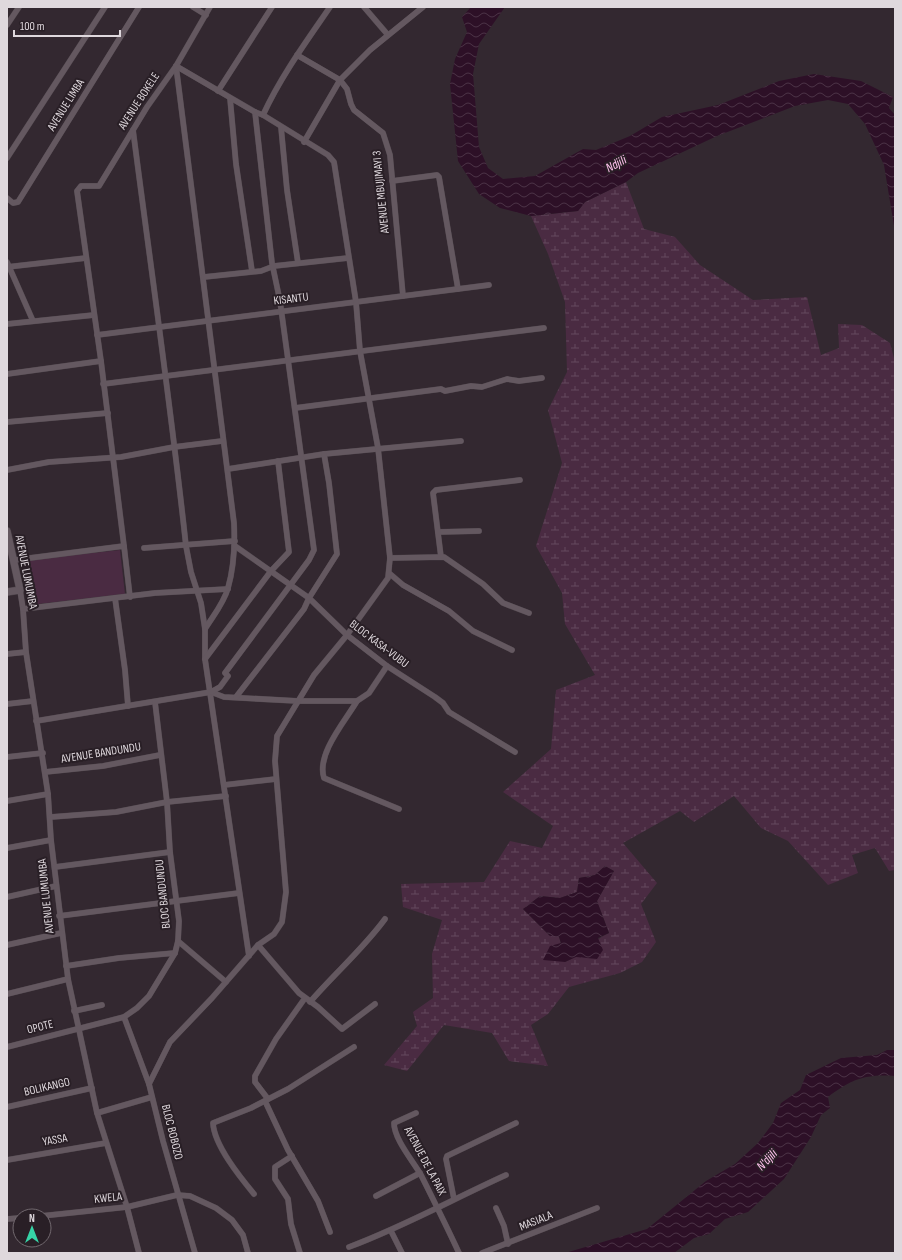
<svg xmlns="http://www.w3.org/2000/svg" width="902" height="1260" viewBox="0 0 902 1260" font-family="'Sofia Sans Condensed',sans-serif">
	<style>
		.wetland { fill: url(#wetland-marsh); fill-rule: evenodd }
		.pitch { fill: #4a2b42 }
		.water { fill: url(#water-waves) }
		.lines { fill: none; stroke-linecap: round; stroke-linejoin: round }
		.minor-casing { stroke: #4e454b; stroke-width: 6 }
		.tertiary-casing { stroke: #4e454b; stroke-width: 8 }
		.minor { stroke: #645860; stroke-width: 5.5 }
		.tertiary { stroke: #645860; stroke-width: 7 }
		.labels { text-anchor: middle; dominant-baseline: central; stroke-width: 4; stroke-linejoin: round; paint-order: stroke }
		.street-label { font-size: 12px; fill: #dfd8dd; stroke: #291f26 }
		.water-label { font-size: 13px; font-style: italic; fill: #fdc1ec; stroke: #291f26 }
	</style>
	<defs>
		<pattern id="wetland-marsh" width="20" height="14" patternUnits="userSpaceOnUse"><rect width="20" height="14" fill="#4a2b42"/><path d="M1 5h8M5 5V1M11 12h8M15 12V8" fill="none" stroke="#64495d"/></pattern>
		<pattern id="water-waves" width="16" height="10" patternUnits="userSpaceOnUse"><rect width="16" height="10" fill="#2d1027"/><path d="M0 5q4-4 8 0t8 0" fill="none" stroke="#4b3246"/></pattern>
	</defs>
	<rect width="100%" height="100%" fill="#332830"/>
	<path class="wetland" d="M626 182 644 229 675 237 700 265 753 300 807 297 821 355 839 348 838 324 862 325 890 343 895 362V870L889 871 875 848 852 855 858 873 828 885 788 841 761 828 734 796 694 822 680 811 623 843 657 883 641 904 656 942 642 962 620 973 569 987 548 1014 531 1025 548 1066 509 1061 492 1033 444 1025 407 1071 384 1065 417 1026 413 1012 433 998 432 954 442 920 403 907 401 884 484 882 510 841 542 848 553 826 503 792 551 749 556 690 595 675 565 624 562 593 536 546 562 463 548 410 567 372 565 302 548 254 531 216 578 211 585 202ZM605 866 614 871 597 901 609 933C593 940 582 955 565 962L559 936H550L523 909 540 896 560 898 577 892 579 878 595 875Z"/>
	<polygon class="pitch" points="120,550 125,594 30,605 25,560"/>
	<g class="water">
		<polygon points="471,7 505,7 479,44 473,74 479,147 488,168 503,179 535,176 583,149 596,150 630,136 662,117 718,105 779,81 814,74 861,81 893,97 889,108 895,115 895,232 884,165 865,124 848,104 828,100 795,106 717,136 638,173 626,182 585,202 578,211 531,216 500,208 479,194 458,161 450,84 455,59 467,32 462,17"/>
		<polygon points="605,866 614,871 597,901 609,933 598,938 603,950 597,959 576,957 565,962 543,960 550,946 561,943 559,937 550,936 523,909 540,896 560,898 577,892 579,878 595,875"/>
		<path d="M887 1050H895V1076C865 1074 852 1079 828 1097L830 1108 821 1115 811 1137 784 1179 748 1212 725 1219 709 1234 694 1238 674 1253H565L647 1229 706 1181 735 1164 758 1143 773 1123 781 1103 800 1090 806 1075 841 1058 877 1055Z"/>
	</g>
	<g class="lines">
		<g class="minor-casing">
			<g id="minor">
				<polyline points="193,7 206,15"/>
				<polyline points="364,7 388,35"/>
				<polyline points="7,25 19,7"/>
				<polyline points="297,55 340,80 347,89 351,104 354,110 383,133 390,155 403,296"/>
				<path d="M176 66 234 523C235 544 234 567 228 588 224 603 213 616 205 629"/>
				<polyline points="218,91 272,7"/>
				<polyline points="230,98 236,164 252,271"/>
				<path d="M263 115C281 76 306 42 330 7"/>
				<polyline points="281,127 287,190 298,263"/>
				<path d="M133 130C151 269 171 407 186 546L191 572 201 603 205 629V659L249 956"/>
				<polyline points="304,142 340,80 370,50 423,7"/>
				<polyline points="7,158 105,7"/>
				<polyline points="392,181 437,175 439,177 458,289"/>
				<polyline points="7,198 13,203 18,202 139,7"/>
				<polyline points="7,262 33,321"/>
				<polyline points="7,267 86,258"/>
				<polyline points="204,277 261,271 274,266 348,258"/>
				<polyline points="7,324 94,315"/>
				<polyline points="97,335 489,285"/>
				<polyline points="7,374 101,361"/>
				<polyline points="103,384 544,328"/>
				<polyline points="295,408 441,389 445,391 471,386 482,387 507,379 519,381 542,378"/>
				<polyline points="7,422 108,413"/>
				<polyline points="228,469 324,454 461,441"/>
				<polyline points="7,470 49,462 121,457 174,447 222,441"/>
				<polyline points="438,532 479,531"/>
				<polyline points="124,546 101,361 77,191 81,186 99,186 147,107 176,66 210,7"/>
				<polyline points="235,546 309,598 347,635 387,666 435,697 443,703 449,712 515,752"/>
				<polyline points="144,548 235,541"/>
				<polyline points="441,557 433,493 436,490 520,480"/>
				<polyline points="390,558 444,557 483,584 503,603 529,613"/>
				<polyline points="14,560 124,546 130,597"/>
				<polyline points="389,573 403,585 449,611 473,631 512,650"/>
				<polyline points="20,590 23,609 26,652 48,794 51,840 68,979 97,1113 127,1207 139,1253"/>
				<polyline points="115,598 125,670 128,706"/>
				<polyline points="23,609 155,593 228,589"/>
				<polyline points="7,654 26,652"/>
				<polyline points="205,659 271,571 289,552 278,461"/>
				<polyline points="211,692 224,697 298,701 357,701 369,693 387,666"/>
				<polyline points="236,697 304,609 309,598 337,554 329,483 324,454"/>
				<path d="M357 701C346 720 316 754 324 778L399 809"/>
				<polyline points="7,704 33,701"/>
				<polyline points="36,721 211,692 220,687 228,676 225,673 309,560 314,550 280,301 272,263 255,112"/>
				<polyline points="7,757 43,753"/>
				<polyline points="45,772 103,766 160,755"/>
				<polyline points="224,785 276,779"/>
				<polyline points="7,801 48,794"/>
				<polyline points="51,817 116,812 167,802 226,796"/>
				<polyline points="7,848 51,840"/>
				<polyline points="55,867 170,852"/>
				<polyline points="7,897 56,886"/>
				<polyline points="59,916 239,893"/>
				<polyline points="178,941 226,982"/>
				<polyline points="7,945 61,933"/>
				<polyline points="258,945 299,993 318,1007 342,1029 375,1004"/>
				<polyline points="66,966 119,958 175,953"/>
				<polyline points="7,994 68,979"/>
				<path d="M310 1002C335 973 363 949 385 919"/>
				<polyline points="74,1011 102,1005"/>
				<polyline points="124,1017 149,1084 163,1141 195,1253"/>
				<polyline points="7,1047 124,1017 137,1008 149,996 175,953 178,941 179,921 170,852 167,802 155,702"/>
				<polyline points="149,1084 170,1042 212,998 258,945 274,934 282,922 286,892 275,761 277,736 314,675 347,635 388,578 390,558 378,448 360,351 356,302 334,162 328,155 263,115 255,112 176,66"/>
				<polyline points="268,1099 255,1082 255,1076 276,1039 305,998"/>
				<polyline points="265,1101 288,1150 318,1201 330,1232"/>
				<polyline points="7,1107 92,1088"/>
				<polyline points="97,1113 152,1097"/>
				<path d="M416 1113 394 1123C394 1139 413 1161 421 1175 434 1201 447 1227 459 1253"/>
				<polyline points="292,1156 275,1167 275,1179 288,1199 291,1224 300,1253"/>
				<polyline points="7,1160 106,1143"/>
				<path d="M254 1194C240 1177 214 1145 213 1123L251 1108 288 1089 354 1047"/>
				<polyline points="376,1196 420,1173"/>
				<polyline points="454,1199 446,1159 447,1156 516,1123"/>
				<polyline points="496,1208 504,1226 508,1244"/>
				<polyline points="41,1216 127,1207 177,1195 190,1196 216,1208 232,1220 243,1235 248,1253"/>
				<polyline points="7,1219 20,1218"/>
				<polyline points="391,1231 402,1253"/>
				<path d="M349 1247C403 1227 453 1199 506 1175"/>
				<polyline points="482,1253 597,1208"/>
			</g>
		</g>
		<g class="tertiary-casing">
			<polyline id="tertiary" points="7,531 20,590 7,592"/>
		</g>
		<use href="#minor" class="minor"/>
		<use href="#tertiary" class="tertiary"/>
	</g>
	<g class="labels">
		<g class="street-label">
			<text transform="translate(139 101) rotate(-57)">AVENUE BOKELE</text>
			<text transform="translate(66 105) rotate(-58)">AVENUE LIMBA</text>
			<text transform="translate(381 192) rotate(-96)">AVENUE MBUJIMAYI 3</text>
			<text transform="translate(291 299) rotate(-7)">KISANTU</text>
			<text transform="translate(26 572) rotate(79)">AVENUE LUMUMBA</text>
			<text transform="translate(379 644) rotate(37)">BLOC KASA-VUBU</text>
			<text transform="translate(101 753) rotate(-9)">AVENUE BANDUNDU</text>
			<text transform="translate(163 894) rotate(-96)">BLOC BANDUNDU</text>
			<text transform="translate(46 896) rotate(-96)">AVENUE LUMUMBA</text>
			<text transform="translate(40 1027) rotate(-14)">OPOTE</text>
			<text transform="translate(47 1087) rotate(-13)">BOLIKANGO</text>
			<text transform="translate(172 1132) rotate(76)">BLOC BOBOZO</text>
			<text transform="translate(55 1140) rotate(-10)">YASSA</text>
			<text transform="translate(425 1161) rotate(62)">AVENUE DE LA PAIX</text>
			<text transform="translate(108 1198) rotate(-6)">KWELA</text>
			<text transform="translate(536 1221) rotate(-22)">MASIALA</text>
		</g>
		<g class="water-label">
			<text transform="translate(616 164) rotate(-28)">Ndjili</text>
			<text transform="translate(767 1160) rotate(-46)">N'djili</text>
		</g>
	</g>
	<rect width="902" height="1260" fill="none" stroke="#dfd8dd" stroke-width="16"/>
	<g transform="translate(32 1228)"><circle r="19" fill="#291f26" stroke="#72696f"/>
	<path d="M0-3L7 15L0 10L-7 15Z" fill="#36d4a7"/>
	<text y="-6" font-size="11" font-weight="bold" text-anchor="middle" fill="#dfd8dd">N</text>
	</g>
	<path d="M14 30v6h106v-6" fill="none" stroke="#dfd8dd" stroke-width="2"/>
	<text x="20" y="30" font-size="12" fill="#dfd8dd" stroke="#291f26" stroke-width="3" paint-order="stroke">100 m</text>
</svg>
